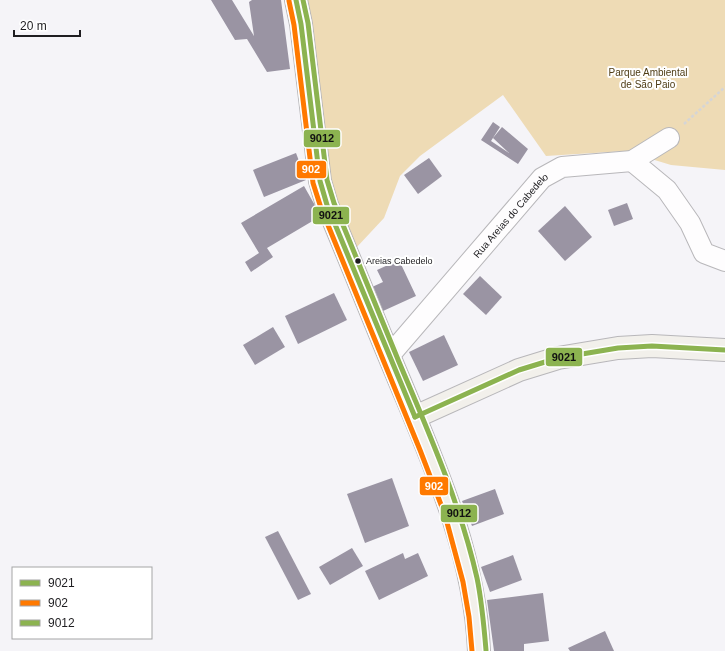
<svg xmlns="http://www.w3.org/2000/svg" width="725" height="651" viewBox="0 0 725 651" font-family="Arial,sans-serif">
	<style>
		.green { fill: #eedbb5 }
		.building { fill: #9a94a3 }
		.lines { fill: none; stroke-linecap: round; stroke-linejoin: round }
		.minor-casing { stroke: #b8b7ba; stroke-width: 22 }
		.secondary-casing { stroke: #b8b7ba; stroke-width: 24 }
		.path { stroke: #d5d5d6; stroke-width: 2.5; stroke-dasharray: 3 2; stroke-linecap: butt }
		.minor { stroke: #fefdfe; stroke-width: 20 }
		.secondary { stroke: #f2f0eb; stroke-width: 22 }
		.bus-1-casing { stroke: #fff; stroke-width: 8 }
		.bus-2-casing { stroke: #fff; stroke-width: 8 }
		.bus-3-casing { stroke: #fff; stroke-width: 8 }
		.bus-1 { stroke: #8cb350; stroke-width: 5 }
		.bus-2 { stroke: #ff7900; stroke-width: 5 }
		.bus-3 { stroke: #8cb350; stroke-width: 5 }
		.bus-dot { fill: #1f1e21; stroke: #fff; stroke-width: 1.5 }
		.labels { text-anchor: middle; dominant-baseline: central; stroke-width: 4; stroke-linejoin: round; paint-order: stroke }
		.bus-label { font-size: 9px; fill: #1f1e21; stroke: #fff; text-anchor: start }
		.park-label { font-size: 10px; fill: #4e3c15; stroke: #fff }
		.street-label { font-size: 10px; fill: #1f1e21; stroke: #fff }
		.line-badge { stroke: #fff; stroke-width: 1.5 }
		.badge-label { font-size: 11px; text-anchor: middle; font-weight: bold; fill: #fff }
		.pale-badge-label { font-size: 11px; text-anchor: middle; font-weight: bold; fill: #111 }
	</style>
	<rect width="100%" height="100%" fill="#f5f4f8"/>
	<polygon class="green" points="302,0 725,0 725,170 671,165 625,151 546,156 503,95 420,156 400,176 384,218 356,248 321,159"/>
	<g class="building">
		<polygon points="211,0 232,0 254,36 249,2 252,0 281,0 290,69 267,72 247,39 235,40"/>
		<polygon points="493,122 500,127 491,141 509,153 493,138 502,127 528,149 518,164 481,140"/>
		<polygon points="296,153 306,180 264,197 253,170"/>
		<polygon points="429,158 442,176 418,194 404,175"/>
		<polygon points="304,186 321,216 267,248 273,257 251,272 245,262 259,253 241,223"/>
		<polygon points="627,203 633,219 614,226 608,210"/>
		<polygon points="565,206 592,237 565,261 538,231"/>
		<polygon points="399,260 416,296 383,311 372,287 383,282 377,270"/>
		<polygon points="480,276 502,297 486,315 463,294"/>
		<polygon points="334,293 347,320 298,344 285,316"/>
		<polygon points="273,327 285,347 255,365 243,345"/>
		<polygon points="444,335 458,365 423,381 409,352"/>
		<polygon points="392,478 409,526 365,543 347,494"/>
		<polygon points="495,489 504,514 472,526 462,501"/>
		<polygon points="278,531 311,594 298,600 265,537"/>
		<polygon points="352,548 363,566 330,585 319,567"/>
		<polygon points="403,553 405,559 418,553 428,576 379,600 365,571"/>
		<polygon points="513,555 522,580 490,592 481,567"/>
		<polygon points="543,593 549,641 524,644 524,651 494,651 487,600"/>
		<polygon points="605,631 614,651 570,651 568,648"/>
	</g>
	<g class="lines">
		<g class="minor-casing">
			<g id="minor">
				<polyline points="632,161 667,190 690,223 704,253 725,261"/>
				<path id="s1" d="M389 356 542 178 562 167 632 161 669 138"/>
			</g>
		</g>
		<g class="secondary-casing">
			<g id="secondary">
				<path d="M296 0 301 24 320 181 327 205C352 264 375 323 400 382 436 468 475 556 479 651"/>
				<polyline points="415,417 519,370 558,358 618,348 652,346 725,350"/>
			</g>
		</g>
		<polyline class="path" points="684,124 725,87"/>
		<use href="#minor" class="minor"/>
		<use href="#secondary" class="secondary"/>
		<g class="bus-1-casing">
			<g id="bus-1">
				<polyline points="296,0 301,24 320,181 327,205 415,417"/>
				<polyline points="415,417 519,370 558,358 618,348 652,346 725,350"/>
			</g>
		</g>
		<g class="bus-2-casing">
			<polyline id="bus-2" points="289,1 294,25 313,183 321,208 420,450 445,515 463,582 469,617 472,651"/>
		</g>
		<g class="bus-3-casing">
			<path id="bus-3" d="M303 0 308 23 327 180 334 203C356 256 377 309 399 362 429 433 460 503 477 578 482 602 484 626 486 650"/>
		</g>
		<use href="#bus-1" class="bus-1"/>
		<use href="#bus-2" class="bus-2"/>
		<use href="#bus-3" class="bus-3"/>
	</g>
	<circle class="bus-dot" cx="358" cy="261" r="3.5"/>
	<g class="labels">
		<g class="bus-label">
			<text x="366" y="261">Areias Cabedelo</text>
		</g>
		<g class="park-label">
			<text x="648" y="72">Parque Ambiental<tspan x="648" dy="12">de São Paio</tspan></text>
		</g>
		<g class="street-label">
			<text stroke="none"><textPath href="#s1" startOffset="186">Rua Areias do Cabedelo</textPath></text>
		</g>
	</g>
	<g class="line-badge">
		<rect x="303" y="129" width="38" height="19" rx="4" fill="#8cb350"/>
		<rect x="296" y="160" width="31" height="19" rx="4" fill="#ff7900"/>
		<rect x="312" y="206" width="38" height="19" rx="4" fill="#8cb350"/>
		<rect x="545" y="347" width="38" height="20" rx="4" fill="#8cb350"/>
		<rect x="419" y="476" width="30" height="20" rx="4" fill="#ff7900"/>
		<rect x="440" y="504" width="38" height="19" rx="4" fill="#8cb350"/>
	</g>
	<g class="badge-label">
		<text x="311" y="173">902</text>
		<text x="434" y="490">902</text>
	</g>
	<g class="pale-badge-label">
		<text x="322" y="142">9012</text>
		<text x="331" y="219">9021</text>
		<text x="564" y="361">9021</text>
		<text x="459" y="517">9012</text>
	</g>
	<rect x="12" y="567" width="140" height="72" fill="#ffffff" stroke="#a5a5a6"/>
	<rect x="20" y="580" width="20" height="6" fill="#8cb350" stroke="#a5a5a6"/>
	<text x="48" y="587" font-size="12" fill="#1f1e21">9021</text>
	<rect x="20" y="600" width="20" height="6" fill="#ff7900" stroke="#a5a5a6"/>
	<text x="48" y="607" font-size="12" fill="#1f1e21">902</text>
	<rect x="20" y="620" width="20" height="6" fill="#8cb350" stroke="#a5a5a6"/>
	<text x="48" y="627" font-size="12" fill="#1f1e21">9012</text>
	<path d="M14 30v6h66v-6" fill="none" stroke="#1f1e21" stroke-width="2"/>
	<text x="20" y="30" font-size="12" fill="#1f1e21" stroke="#ffffff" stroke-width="3" paint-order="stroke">20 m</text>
</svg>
